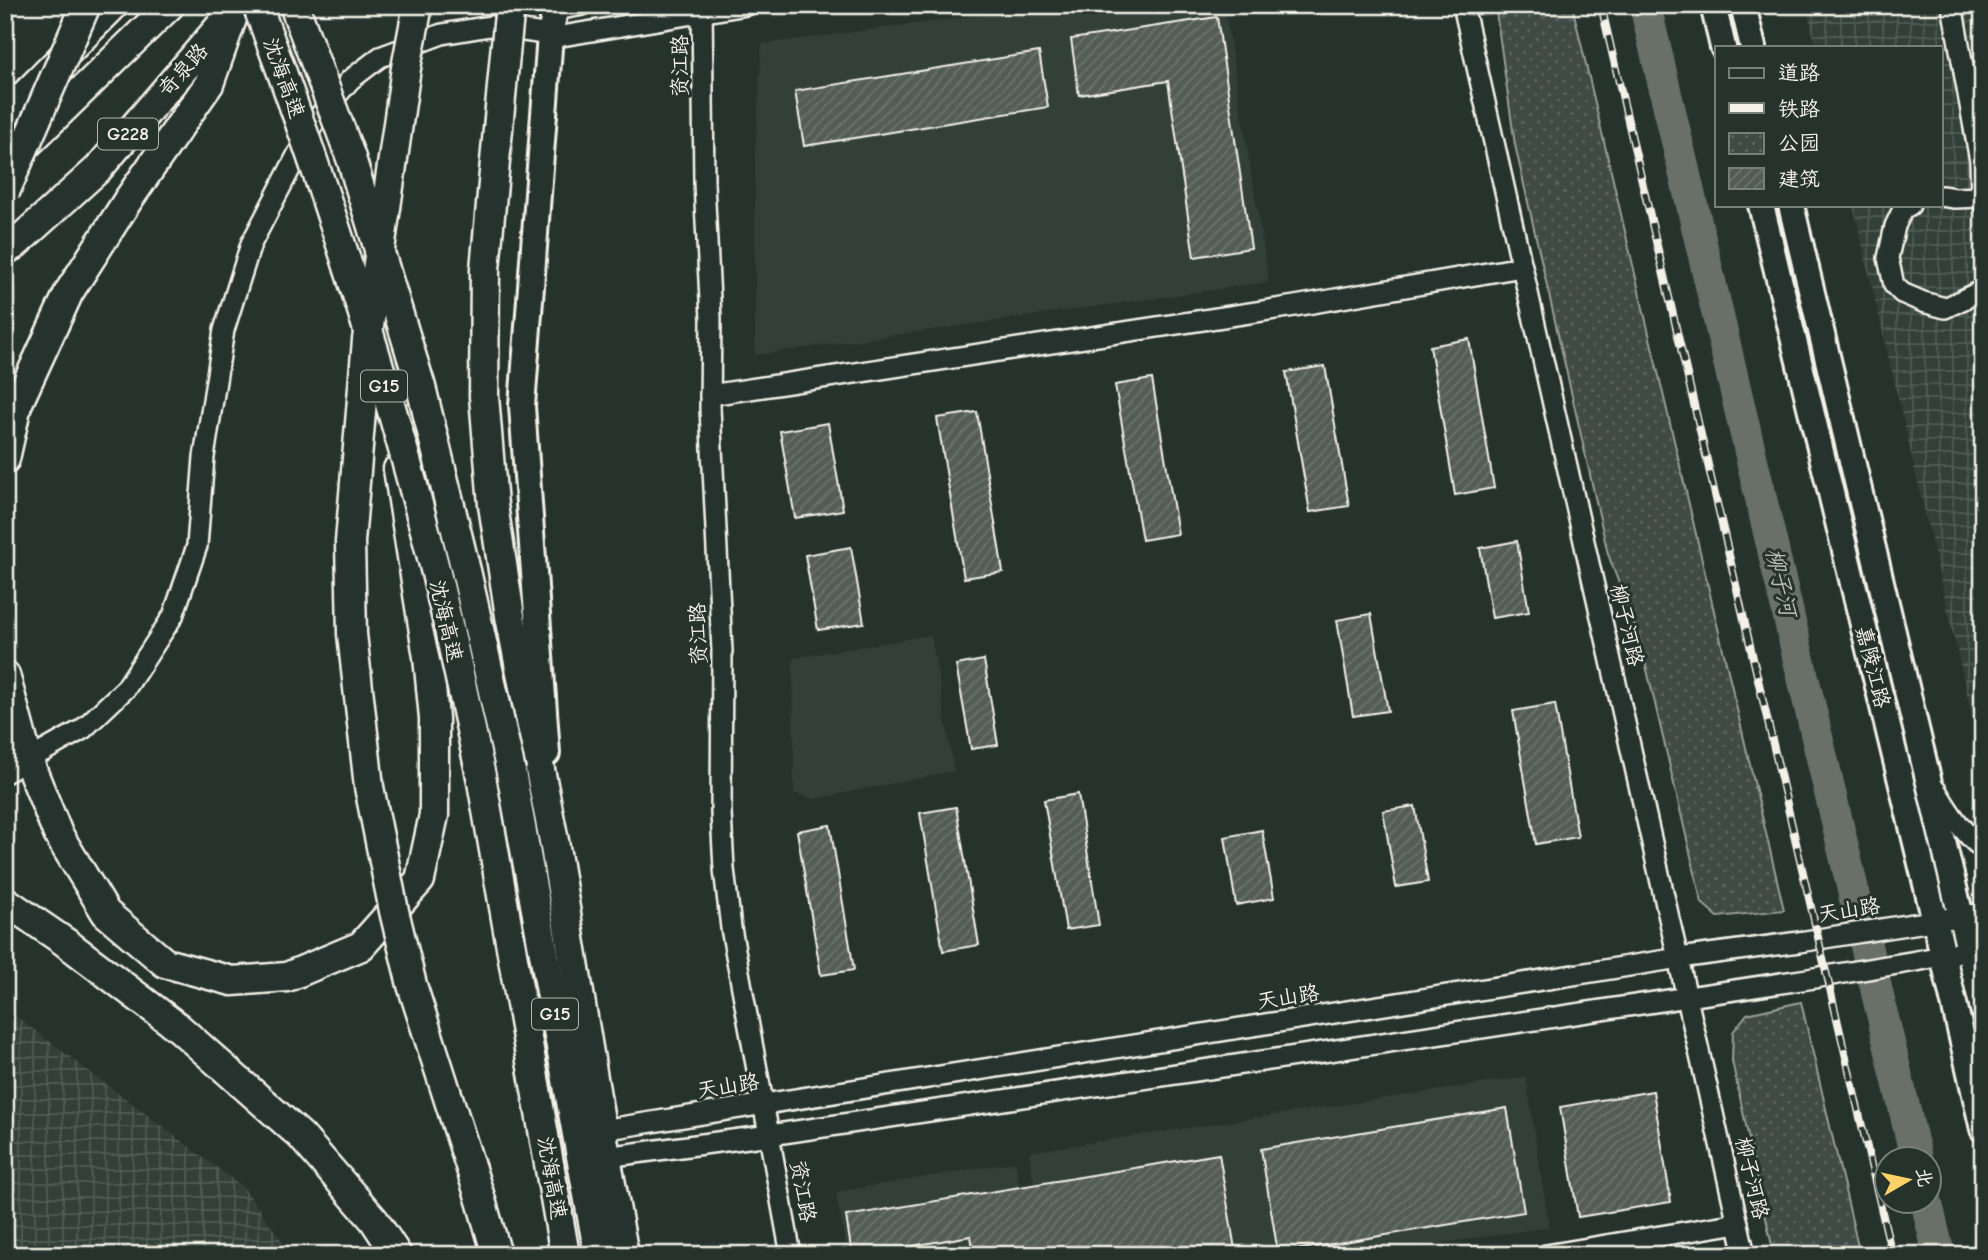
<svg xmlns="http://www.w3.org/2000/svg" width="1988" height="1260" viewBox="0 0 1988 1260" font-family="'Comic Neue','LXGW WenKai TC',sans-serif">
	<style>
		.built { fill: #333f39 }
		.industrial { fill: url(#industrial-grid) }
		.park { fill: url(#park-dots); stroke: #9a9e96; stroke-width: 2 }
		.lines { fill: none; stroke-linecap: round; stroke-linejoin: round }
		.river { stroke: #676f68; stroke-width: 32 }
		.building { fill: url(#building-hatch); stroke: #f4f1e8; stroke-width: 2 }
		.minor-casing { stroke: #f4f1e8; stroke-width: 24 }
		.major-casing { stroke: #f4f1e8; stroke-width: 30 }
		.highway-casing { stroke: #f4f1e8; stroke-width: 33 }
		.minor { stroke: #26332d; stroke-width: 19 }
		.major { stroke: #26332d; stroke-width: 24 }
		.highway { stroke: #26332d; stroke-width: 28 }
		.rail-casing { stroke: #f4f1e8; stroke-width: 8 }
		.rail { stroke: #26332d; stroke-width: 5; stroke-dasharray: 16; stroke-linecap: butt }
		.highway-bridge-casing { stroke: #f4f1e8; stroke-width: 33; stroke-linecap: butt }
		.highway-bridge { stroke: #26332d; stroke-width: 28 }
		.labels { text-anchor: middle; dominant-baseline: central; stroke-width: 6; stroke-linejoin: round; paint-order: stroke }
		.shield { fill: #26332d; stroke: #b6b8b0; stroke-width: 2 }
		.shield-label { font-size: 19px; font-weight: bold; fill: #f4f1e8 }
		.street-label { font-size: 21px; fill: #f4f1e8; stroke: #26332d }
		.water-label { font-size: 23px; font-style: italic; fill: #bcbdb5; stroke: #26332d }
	</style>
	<defs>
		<pattern id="industrial-grid" width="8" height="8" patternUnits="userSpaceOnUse" patternTransform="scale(1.75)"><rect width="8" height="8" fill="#333f39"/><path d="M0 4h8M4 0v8" fill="none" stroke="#515b56"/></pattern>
		<pattern id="park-dots" width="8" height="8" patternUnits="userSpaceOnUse" patternTransform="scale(1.75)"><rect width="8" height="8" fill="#414b45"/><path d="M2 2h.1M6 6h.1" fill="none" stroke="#5d6560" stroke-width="1.8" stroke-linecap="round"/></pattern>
		<pattern id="building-hatch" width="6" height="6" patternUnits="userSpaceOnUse" patternTransform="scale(1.75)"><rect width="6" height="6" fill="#525c55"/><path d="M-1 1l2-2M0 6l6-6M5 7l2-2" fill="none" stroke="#6c746d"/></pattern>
	</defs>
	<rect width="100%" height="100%" fill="#26332d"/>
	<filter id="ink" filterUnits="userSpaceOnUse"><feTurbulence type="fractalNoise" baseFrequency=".0143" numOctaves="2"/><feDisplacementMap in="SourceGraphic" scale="14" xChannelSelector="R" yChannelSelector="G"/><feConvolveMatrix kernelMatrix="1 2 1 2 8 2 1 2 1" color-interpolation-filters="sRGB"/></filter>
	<g filter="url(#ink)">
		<g class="built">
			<polygon points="1059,5 1224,5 1269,282 755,355 755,153 762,44"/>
			<polygon points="931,635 954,771 815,799 794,793 793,658"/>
			<polygon points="1526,1077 1549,1227 1364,1255 1044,1255 1029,1152"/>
			<polygon points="1015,1162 1031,1255 847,1255 836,1192"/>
		</g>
		<g class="industrial">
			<polygon points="1806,5 1983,5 1983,762 1853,205 1941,205 1941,47 1816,47"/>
			<polygon points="5,1008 244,1188 292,1255 5,1255"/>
		</g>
		<g class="park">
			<polygon points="1495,5 1572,5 1784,910 1718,917 1702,903 1640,640 1608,554 1515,145"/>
			<polygon points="1801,1002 1860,1255 1774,1255 1732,1061 1733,1032 1747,1014"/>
		</g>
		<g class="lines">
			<g class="river">
				<polyline points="1645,5 1916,1158"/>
				<polyline points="1926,1200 1939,1255"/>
			</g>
		</g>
		<g class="building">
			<polygon points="1217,17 1251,248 1194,257 1168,81 1079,95 1071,39"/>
			<polygon points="1039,52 1048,107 804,146 795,91"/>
			<polygon points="1469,339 1494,488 1455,495 1430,346"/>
			<polygon points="1325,366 1349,506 1310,512 1286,372"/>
			<polygon points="1152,379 1178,534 1142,540 1115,385"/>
			<polygon points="977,412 1003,572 964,578 937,418"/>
			<polygon points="828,423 843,510 795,518 780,431"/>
			<polygon points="1517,541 1529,612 1492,618 1480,548"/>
			<polygon points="851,547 864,623 818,630 805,555"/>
			<polygon points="1371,614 1388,711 1353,716 1337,620"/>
			<polygon points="984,660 998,745 971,749 956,665"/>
			<polygon points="1555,704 1578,837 1536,844 1513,711"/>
			<polygon points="1078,794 1099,925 1066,930 1044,800"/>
			<polygon points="1415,806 1428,882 1396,887 1383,811"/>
			<polygon points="956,807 979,945 943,951 920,813"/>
			<polygon points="830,825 854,970 821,975 797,831"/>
			<polygon points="1262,830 1274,898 1236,905 1225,837"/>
			<polygon points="1653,1091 1671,1202 1578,1217 1560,1107"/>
			<polygon points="1507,1108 1524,1212 1278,1253 1261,1149"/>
			<polygon points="1219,1154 1236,1255 974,1255 971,1236 888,1250 888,1255 852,1255 846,1216"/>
		</g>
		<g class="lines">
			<g class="minor-casing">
				<g id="minor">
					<polyline points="702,5 704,183 711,319 710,408 722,651 721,813 724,869 731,928 791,1255"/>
					<polyline points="1463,5 1745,1255"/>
					<polyline points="1952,5 1980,161 1981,197 1983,203"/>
					<polyline points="556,10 583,5"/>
					<polyline points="550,38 747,5"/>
					<polyline points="1941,196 1955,198 1981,197"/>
					<polyline points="1910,205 1903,209 1895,226 1888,258 1894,285 1902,293 1923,302 1945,308 1983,290"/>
					<polyline points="710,395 1295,306 1522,267"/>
					<polyline points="5,773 83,729 126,688 173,616 197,546 204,457 224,330 251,244 315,121 350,80 380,57 442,34 490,26 550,35"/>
					<path d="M1936 790C1949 812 1962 832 1983 849"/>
					<polyline points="602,1130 1679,958 1799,942 1983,913"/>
					<polyline points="606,1157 770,1135 1808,979 1916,961 1983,948"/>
					<polyline points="1546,1255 1738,1223"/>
				</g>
			</g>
			<g class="major-casing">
				<g id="major">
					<polyline points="1713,5 1723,47"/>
					<polyline points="1743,5 1753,47"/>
					<polyline points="1761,205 1935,921 1983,1129"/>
					<polyline points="1791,205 1983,1009"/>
					<polyline points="547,753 522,406 550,35 556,5"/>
				</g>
			</g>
			<g class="highway-casing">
				<g id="highway">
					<polyline points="505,54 485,269 484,396 493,505 510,616 554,841 606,1157 624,1255"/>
					<polyline points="5,115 114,5"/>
					<polyline points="24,147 170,5"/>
					<polyline points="5,250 14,245 98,169 223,23"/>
					<polyline points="5,459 17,405 69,292 128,200 209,84 236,7"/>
					<polyline points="5,675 28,760 58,834 106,913 165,963 232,981 287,977 361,946 420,880 434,815 434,718 428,657 398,469"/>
					<polyline points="511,772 599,1255"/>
					<polyline points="481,776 565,1255"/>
					<polyline points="5,901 65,942 179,1028 301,1136 374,1220 397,1255"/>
					<polyline points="480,1197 497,1255"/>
				</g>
			</g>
			<use href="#minor" class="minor"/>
			<use href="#major" class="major"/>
			<use href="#highway" class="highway"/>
			<g class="rail-casing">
				<polyline id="rail" points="1601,5 1892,1255"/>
			</g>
			<use href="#rail" class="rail"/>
			<g class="highway-bridge-casing">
				<g id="highway-bridge">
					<path d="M257 5C326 188 387 380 435 569 452 638 466 707 481 776"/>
					<polyline points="294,5 351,158 421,387 467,575 511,772"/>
					<polyline points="418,5 406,68 367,340 350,542 352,634 369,787 394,911 412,985 480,1197"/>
					<polyline points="505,54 510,5"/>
					<polyline points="5,192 86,5"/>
				</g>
			</g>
			<use href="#highway-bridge" class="highway-bridge"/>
		</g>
	</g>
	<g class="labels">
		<g class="shield">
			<rect x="98" y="118.5" width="60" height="31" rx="5"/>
			<rect x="361" y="370.5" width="46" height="31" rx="5"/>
			<rect x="532" y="998.5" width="46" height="31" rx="5"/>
		</g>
		<g class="shield-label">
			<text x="128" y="134">G228</text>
			<text x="384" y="386">G15</text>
			<text x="555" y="1014">G15</text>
		</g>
		<g class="street-label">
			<text transform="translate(680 66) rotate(-90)">资江路</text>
			<text transform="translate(183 70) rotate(-49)">奇泉路</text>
			<text transform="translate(284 78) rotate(70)">沈海高速</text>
			<text transform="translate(446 621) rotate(77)">沈海高速</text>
			<text transform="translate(1627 625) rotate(77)">柳子河路</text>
			<text transform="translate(698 634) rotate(-92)">资江路</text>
			<text transform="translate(1873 667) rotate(76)">嘉陵江路</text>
			<text transform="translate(1849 910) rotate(-9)">天山路</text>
			<text transform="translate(1288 997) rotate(-9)">天山路</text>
			<text transform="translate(728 1086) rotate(-9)">天山路</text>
			<text transform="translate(552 1178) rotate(80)">沈海高速</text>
			<text transform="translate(1752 1178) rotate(77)">柳子河路</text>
			<text transform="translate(803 1191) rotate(80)">资江路</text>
		</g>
		<g class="water-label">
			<text transform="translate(1781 582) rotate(77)">柳子河</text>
		</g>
	</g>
	<rect width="1988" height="1260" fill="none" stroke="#26332d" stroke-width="28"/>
	<rect x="14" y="14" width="1960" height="1232" fill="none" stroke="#f4f1e8" stroke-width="2.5" filter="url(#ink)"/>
	<rect x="1715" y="46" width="228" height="161" fill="#26332d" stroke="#787f78" stroke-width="2"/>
	<rect x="1729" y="68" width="35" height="10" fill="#26332d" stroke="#787f78" stroke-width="2"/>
	<text x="1778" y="80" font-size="21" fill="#f4f1e8">道路</text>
	<rect x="1729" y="103" width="35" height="10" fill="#f4f1e8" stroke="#787f78" stroke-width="2"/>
	<text x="1778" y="116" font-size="21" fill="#f4f1e8">铁路</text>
	<rect x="1729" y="133" width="35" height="21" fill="url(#park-dots)" stroke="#787f78" stroke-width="2"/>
	<text x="1778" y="150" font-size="21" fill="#f4f1e8">公园</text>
	<rect x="1729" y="168" width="35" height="21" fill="url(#building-hatch)" stroke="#787f78" stroke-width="2"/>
	<text x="1778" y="186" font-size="21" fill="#f4f1e8">建筑</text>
	<g transform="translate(1908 1180) rotate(81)"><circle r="33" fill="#26332d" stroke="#787f78" stroke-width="2"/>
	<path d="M0-5L12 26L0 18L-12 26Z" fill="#ffd166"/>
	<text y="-10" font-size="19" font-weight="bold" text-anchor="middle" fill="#f4f1e8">北</text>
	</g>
</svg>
